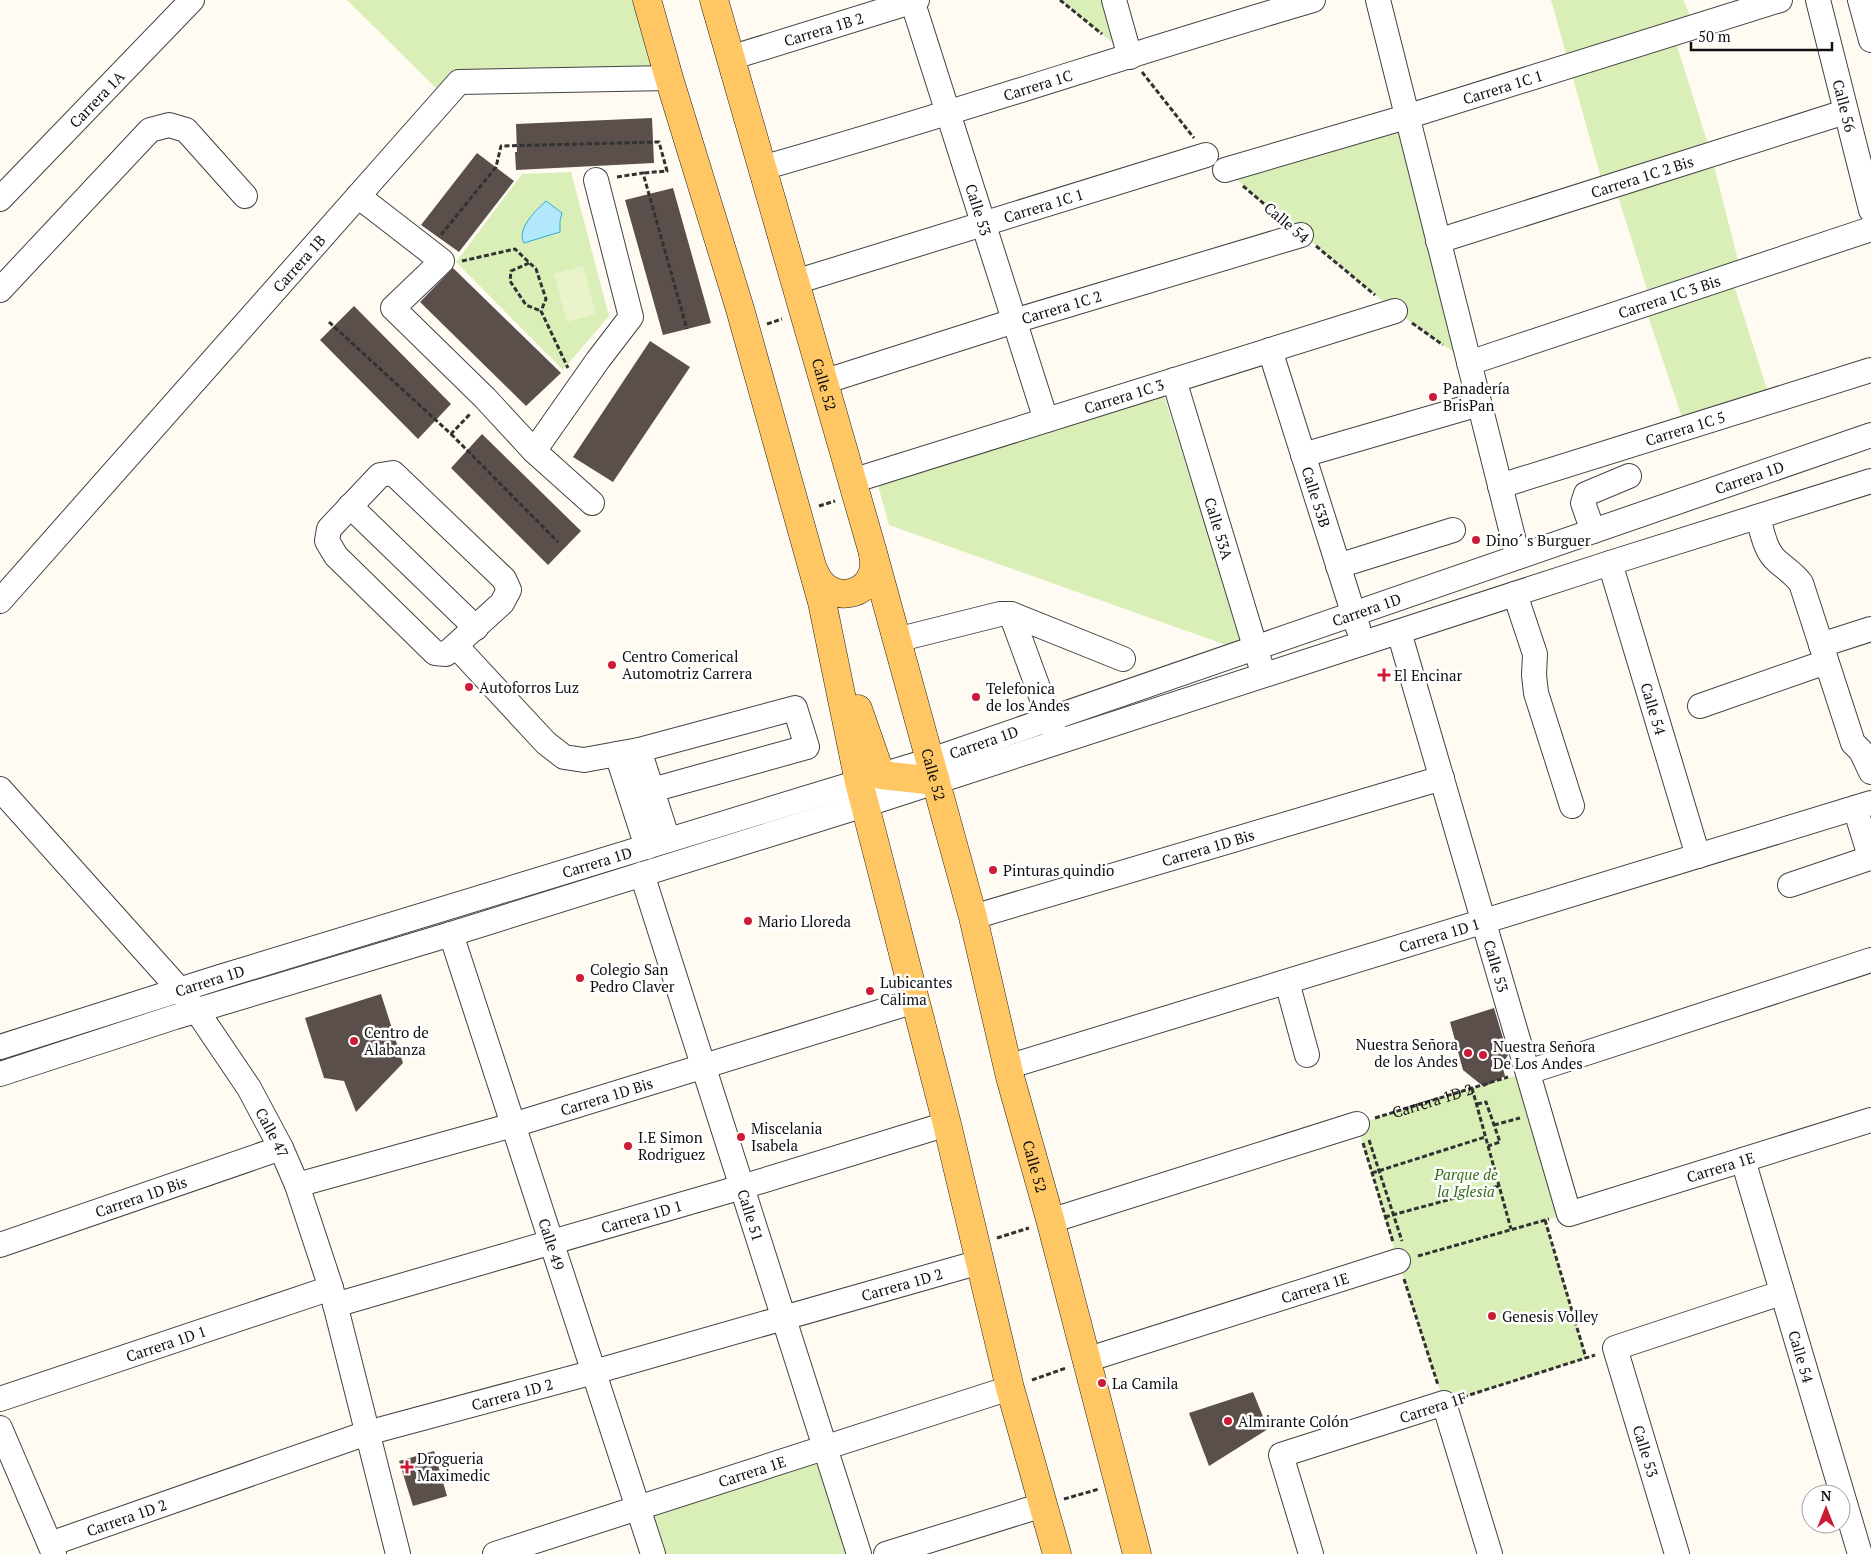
<svg xmlns="http://www.w3.org/2000/svg" width="1871" height="1554" viewBox="0 0 1871 1554" font-family="'PT Serif',serif">
	<style>
		.green { fill: #daeeb8 }
		.pitch { fill: #eaf4cb }
		.water { fill: #b2e8fb; stroke: #33aad9 }
		.building { fill: #5a4f4b }
		.lines { fill: none; stroke-linecap: round; stroke-linejoin: round }
		.minor-casing { stroke: #434343; stroke-width: 26 }
		.major-casing { stroke: #212121; stroke-width: 29 }
		.path { stroke: #323232; stroke-width: 3; stroke-dasharray: 5 2.5; stroke-linecap: butt }
		.minor { stroke: #fff; stroke-width: 24 }
		.major { stroke: #ffc763; stroke-width: 28 }
		.poi-dot { fill: #cd1a37; stroke: #fff; stroke-width: 2 }
		.labels { text-anchor: middle; dominant-baseline: central; stroke-width: 5; stroke-linejoin: round; paint-order: stroke }
		.street-label { font-size: 15px; fill: #101010; stroke: #fff }
		.poi-label { font-size: 15px; fill: #101010; stroke: #fff; text-anchor: start }
		.park-label { font-size: 15px; font-style: italic; fill: #356f19; stroke: #fff }
	</style>
	<rect width="100%" height="100%" fill="#fffbf3"/>
	<g class="green">
		<polygon points="347,0 647,0 669,78 459,82 445,97"/>
		<polygon points="1060,0 1114,0 1130,57"/>
		<polygon points="1551,0 1683,0 1695,26 1673,33 1711,154 1741,272 1731,276 1768,392 1682,417 1644,304 1651,302 1612,177 1601,178"/>
		<polygon points="1406,117 1469,363 1395,311 1225,170"/>
		<polygon points="571,172 609,316 563,370 456,262 522,174"/>
		<polygon points="1163,393 1242,638 1226,645 889,525 877,482"/>
		<polygon points="1528,1072 1569,1214 1545,1220 1586,1358 1444,1403 1398,1261 1357,1124"/>
		<polygon points="824,1449 859,1554 653,1554 638,1509"/>
	</g>
	<polygon class="pitch" points="583,266 596,314 567,322 554,274"/>
	<path class="water" d="M546 201 562 213 560 221V232L524 243C516 229 536 210 546 201Z"/>
	<g class="building">
		<polygon points="652,118 654,163 516,170 515,152 517,152 516,124"/>
		<polygon points="477,153 514,181 459,252 421,225"/>
		<polygon points="673,188 711,323 663,335 625,200"/>
		<polygon points="453,268 561,373 526,406 420,302"/>
		<polygon points="354,306 451,404 418,439 320,340"/>
		<polygon points="650,341 690,367 613,482 573,457"/>
		<polygon points="482,434 581,531 548,565 451,468"/>
		<polygon points="381,994 403,1063 356,1112 344,1081 324,1078 305,1018"/>
		<polygon points="1494,1008 1508,1055 1502,1065 1505,1076 1484,1087 1463,1070 1450,1022"/>
		<polygon points="1253,1392 1268,1429 1209,1466 1189,1413"/>
		<polygon points="434,1451 447,1496 413,1506 399,1461"/>
	</g>
	<g class="lines">
		<g class="minor-casing">
			<g id="minor">
				<path id="s2" d="M912 0 1046 420"/>
				<polyline points="1114,0 1130,57"/>
				<polyline points="1378,0 1518,557"/>
				<path id="s3" d="M1818 0 1871 210"/>
				<polyline points="1860,0 1871,40"/>
				<path id="s4" d="M730 58 917 0"/>
				<path id="s5" d="M762 168C947 116 1129 54 1313 0"/>
				<path id="s6" d="M1225 170 1406 117 1780 0"/>
				<polyline points="358,196 442,261 393,308 485,398 534,451 592,503"/>
				<path id="s7" d="M0 199 192 0"/>
				<path id="s8" d="M1438 241 1845 112"/>
				<path id="s9" d="M795 282 1206 155"/>
				<polyline points="0,290 150,130 169,125 186,130 245,196"/>
				<path id="s10" d="M1270 350 1358 628"/>
				<path id="s11" d="M1469 363 1871 229"/>
				<path id="s12" d="M1174 380 1260 663"/>
				<path id="s13" d="M823 382 1014 321 1301 235"/>
				<polyline points="534,451 598,360 631,317 596,180"/>
				<polyline points="1303,455 1479,404"/>
				<polygon points="393,473 504,579 509,590 502,603 446,654 435,653 336,556 327,541 329,529 380,475"/>
				<path id="s14" d="M852 481 1395 311"/>
				<path id="s15" d="M1500 486 1871 370"/>
				<polyline points="350,506 476,628"/>
				<path d="M1758 517C1762 531 1765 551 1777 561 1786 569 1793 573 1801 583L1853 743 1861 751 1871 772"/>
				<polyline points="1593,531 1583,503 1586,494 1629,476"/>
				<path id="s16" d="M1610 563 1698 856"/>
				<polyline points="1338,566 1453,530"/>
				<polyline points="1515,594 1535,654 1534,675 1536,693 1572,806"/>
				<path id="s17" d="M0 601 459 82 669 78"/>
				<polyline points="1011,614 1055,734"/>
				<path id="s18" d="M1399 632 1569 1214 1871 1120"/>
				<polyline points="896,640 1000,614 1011,614 1123,659"/>
				<polyline points="1821,645 1871,629"/>
				<polyline points="456,646 546,743 564,757 584,760 639,750 795,708 807,747 652,790"/>
				<polyline points="1700,706 1826,662"/>
				<polyline points="639,750 668,840"/>
				<polyline points="617,754 647,847"/>
				<path id="s19" d="M0 789 180 990 203 1020 249 1088 281 1148 297 1185 331 1288 398 1554"/>
				<path id="s20" d="M642 874 859 1554"/>
				<polyline points="1790,885 1867,859 1869,853 1855,808"/>
				<path id="s21" d="M973 917 1442 778"/>
				<path id="s22" d="M451 934 653 1554"/>
				<polyline points="1287,982 1307,1055"/>
				<path id="s23" d="M0 1047 220 977 931 760 1871 435"/>
				<path id="s24" d="M1007 1067 1871 803"/>
				<polyline points="1528,1072 1871,960"/>
				<polyline points="0,1074 175,1017 451,934 864,805 1610,563 1871,481"/>
				<path id="s25" d="M1743 1160 1860 1554"/>
				<path id="s26" d="M297 1185 513 1125 915 1001"/>
				<polyline points="1050,1221 1357,1124"/>
				<path id="s27" d="M0 1245 281 1148"/>
				<path id="s28" d="M335 1305 742 1187 947 1124"/>
				<path id="s29" d="M1086 1360 1398 1261"/>
				<path id="s30" d="M0 1399 331 1288"/>
				<polyline points="0,1428 54,1554"/>
				<path id="s31" d="M50 1544 367 1433 594 1372 980 1262"/>
				<path id="s32" d="M495 1554 1010 1388"/>
				<polyline points="886,1554 1043,1505"/>
				<polyline points="1311,1554 1281,1455 1444,1403 1490,1554"/>
				<polyline points="1677,1554 1615,1348 1781,1293"/>
			</g>
		</g>
		<g class="major-casing">
			<g id="major">
				<polyline points="647,0 669,78 740,309 822,602 859,782 947,1124 1010,1388 1057,1554"/>
				<path id="s33" d="M714 0 873 553 973 917 1010 1077 1050 1219 1137 1554"/>
				<path d="M814 571C829 610 882 595 873 554"/>
				<polyline points="858,709 881,775 936,781"/>
			</g>
		</g>
		<g class="path">
			<polyline points="1060,0 1102,34"/>
			<polyline points="1142,72 1194,138"/>
			<polyline points="617,177 643,173 687,329"/>
			<polyline points="1243,186 1282,219"/>
			<polyline points="441,235 496,167 501,146 659,142 667,171 643,173"/>
			<polyline points="1316,246 1375,295"/>
			<polyline points="462,261 515,249 536,269 546,299 541,311 568,368"/>
			<polyline points="529,263 511,271 510,281 526,305 541,311"/>
			<polyline points="329,322 451,434 471,413"/>
			<polyline points="1412,323 1443,345"/>
			<polyline points="767,324 782,319"/>
			<polyline points="451,434 558,542"/>
			<polyline points="819,506 835,501"/>
			<polyline points="1472,1088 1511,1229"/>
			<polyline points="1477,1104 1486,1102 1500,1142 1488,1146"/>
			<path id="s1" d="M1375 1118 1508 1077"/>
			<polyline points="1494,1125 1520,1118"/>
			<polyline points="1369,1140 1402,1241"/>
			<polyline points="1363,1143 1393,1242"/>
			<polyline points="1372,1173 1485,1137"/>
			<polyline points="1385,1217 1499,1186"/>
			<polyline points="1545,1220 1586,1358"/>
			<polyline points="997,1238 1029,1228"/>
			<polyline points="1418,1256 1549,1219"/>
			<polyline points="1404,1279 1438,1385"/>
			<polyline points="1032,1380 1066,1368"/>
			<polyline points="1463,1397 1595,1355"/>
			<polyline points="1064,1499 1099,1489"/>
		</g>
		<use href="#minor" class="minor"/>
		<use href="#major" class="major"/>
	</g>
	<g class="poi-dot">
		<circle cx="1433" cy="397" r="5"/>
		<circle cx="1476" cy="540" r="5"/>
		<circle cx="612" cy="665" r="5"/>
		<path d="M1381.5 667.5h5v5h5v5h-5v5h-5v-5h-5v-5h5z"/>
		<circle cx="469" cy="687" r="5"/>
		<circle cx="976" cy="697" r="5"/>
		<circle cx="993" cy="870" r="5"/>
		<circle cx="748" cy="921" r="5"/>
		<circle cx="580" cy="978" r="5"/>
		<circle cx="870" cy="991" r="5"/>
		<circle cx="354" cy="1041" r="5"/>
		<circle cx="1468" cy="1053" r="5"/>
		<circle cx="1483" cy="1055" r="5"/>
		<circle cx="741" cy="1137" r="5"/>
		<circle cx="628" cy="1146" r="5"/>
		<circle cx="1492" cy="1316" r="5"/>
		<circle cx="1102" cy="1383" r="5"/>
		<circle cx="1228" cy="1421" r="5"/>
		<path d="M404.5 1459.5h5v5h5v5h-5v5h-5v-5h-5v-5h5z"/>
	</g>
	<g class="labels">
		<g class="street-label">
			<text stroke="none"><textPath href="#s4" startOffset="98">Carrera 1B 2</textPath></text>
			<text stroke="none"><textPath href="#s5" startOffset="288">Carrera 1C</textPath></text>
			<text stroke="none"><textPath href="#s6" startOffset="290">Carrera 1C 1</textPath></text>
			<text stroke="none"><textPath href="#s7" startOffset="139">Carrera 1A</textPath></text>
			<text stroke="none"><textPath href="#s3" startOffset="109">Calle 56</textPath></text>
			<text stroke="none"><textPath href="#s8" startOffset="214">Carrera 1C 2 Bis</textPath></text>
			<text stroke="none"><textPath href="#s9" startOffset="260">Carrera 1C 1</textPath></text>
			<text stroke="none"><textPath href="#s2" startOffset="220">Calle 53</textPath></text>
			<text transform="translate(1287 222) rotate(40)">Calle 54</text>
			<text stroke="none"><textPath href="#s17" startOffset="451">Carrera 1B</textPath></text>
			<text stroke="none"><textPath href="#s11" startOffset="211">Carrera 1C 3 Bis</textPath></text>
			<text stroke="none"><textPath href="#s13" startOffset="250">Carrera 1C 2</textPath></text>
			<text stroke="none"><textPath href="#s33" startOffset="400">Calle 52</textPath></text>
			<text stroke="none"><textPath href="#s14" startOffset="285">Carrera 1C 3</textPath></text>
			<text stroke="none"><textPath href="#s15" startOffset="194">Carrera 1C 5</textPath></text>
			<text stroke="none"><textPath href="#s23" startOffset="1840">Carrera 1D</textPath></text>
			<text stroke="none"><textPath href="#s10" startOffset="154">Calle 53B</textPath></text>
			<text stroke="none"><textPath href="#s12" startOffset="155">Calle 53A</textPath></text>
			<text stroke="none"><textPath href="#s23" startOffset="1435">Carrera 1D</textPath></text>
			<text stroke="none"><textPath href="#s16" startOffset="152">Calle 54</textPath></text>
			<text stroke="none"><textPath href="#s23" startOffset="1030">Carrera 1D</textPath></text>
			<text stroke="none"><textPath href="#s33" startOffset="805">Calle 52</textPath></text>
			<text stroke="none"><textPath href="#s21" startOffset="245">Carrera 1D Bis</textPath></text>
			<text stroke="none"><textPath href="#s23" startOffset="625">Carrera 1D</textPath></text>
			<text stroke="none"><textPath href="#s24" startOffset="452">Carrera 1D 1</textPath></text>
			<text stroke="none"><textPath href="#s18" startOffset="348">Calle 53</textPath></text>
			<text stroke="none"><textPath href="#s23" startOffset="220">Carrera 1D</textPath></text>
			<text stroke="none"><textPath href="#s26" startOffset="322">Carrera 1D Bis</textPath></text>
			<text stroke="none"><textPath href="#s1" startOffset="60">Carrera 1D 2</textPath></text>
			<text stroke="none"><textPath href="#s19" startOffset="440">Calle 47</textPath></text>
			<text stroke="none"><textPath href="#s33" startOffset="1210">Calle 52</textPath></text>
			<text stroke="none"><textPath href="#s18" startOffset="765">Carrera 1E</textPath></text>
			<text stroke="none"><textPath href="#s27" startOffset="149">Carrera 1D Bis</textPath></text>
			<text stroke="none"><textPath href="#s20" startOffset="358">Calle 51</textPath></text>
			<text stroke="none"><textPath href="#s28" startOffset="319">Carrera 1D 1</textPath></text>
			<text stroke="none"><textPath href="#s22" startOffset="326">Calle 49</textPath></text>
			<text stroke="none"><textPath href="#s31" startOffset="891">Carrera 1D 2</textPath></text>
			<text stroke="none"><textPath href="#s29" startOffset="240">Carrera 1E</textPath></text>
			<text stroke="none"><textPath href="#s30" startOffset="175">Carrera 1D 1</textPath></text>
			<text stroke="none"><textPath href="#s25" startOffset="205">Calle 54</textPath></text>
			<text stroke="none"><textPath href="#s31" startOffset="486">Carrera 1D 2</textPath></text>
			<text transform="translate(1433 1407) rotate(-18)">Carrera 1F</text>
			<text transform="translate(1646 1451) rotate(73)">Calle 53</text>
			<text stroke="none"><textPath href="#s32" startOffset="270">Carrera 1E</textPath></text>
			<text stroke="none"><textPath href="#s31" startOffset="81">Carrera 1D 2</textPath></text>
		</g>
		<g class="poi-label">
			<text x="1443" y="388">Panadería<tspan x="1443" dy="17">BrisPan</tspan></text>
			<text x="1486" y="540">Dino´ s Burguer</text>
			<text x="622" y="656">Centro Comerical<tspan x="622" dy="17">Automotriz Carrera</tspan></text>
			<text x="1394" y="675">El Encinar</text>
			<text x="479" y="687">Autoforros Luz</text>
			<text x="986" y="688">Telefonica<tspan x="986" dy="17">de los Andes</tspan></text>
			<text x="1003" y="870">Pinturas quindio</text>
			<text x="758" y="921">Mario Lloreda</text>
			<text x="590" y="969">Colegio San<tspan x="590" dy="17">Pedro Claver</tspan></text>
			<text x="880" y="982">Lubicantes<tspan x="880" dy="17">Calima</tspan></text>
			<text x="364" y="1032">Centro de<tspan x="364" dy="17">Alabanza</tspan></text>
			<text x="1458" y="1044" text-anchor="end">Nuestra Señora<tspan x="1458" dy="17">de los Andes</tspan></text>
			<text x="1493" y="1046">Nuestra Señora<tspan x="1493" dy="17">De Los Andes</tspan></text>
			<text x="751" y="1128">Miscelania<tspan x="751" dy="17">Isabela</tspan></text>
			<text x="638" y="1137">I.E Simon<tspan x="638" dy="17">Rodriguez</tspan></text>
			<text x="1502" y="1316">Genesis Volley</text>
			<text x="1112" y="1383">La Camila</text>
			<text x="1238" y="1421">Almirante Colón</text>
			<text x="417" y="1458">Drogueria<tspan x="417" dy="17">Maximedic</tspan></text>
		</g>
		<g class="park-label">
			<text x="1466" y="1174">Parque de<tspan x="1466" dy="17">la Iglesia</tspan></text>
		</g>
	</g>
	<g transform="translate(1826 1509)"><circle r="24" fill="#ffffff" stroke="#9f9f9f"/>
	<path d="M0-4L9 19L0 12L-9 19Z" fill="#cd1a37"/>
	<text y="-8" font-size="14" font-weight="bold" text-anchor="middle" fill="#101010">N</text>
	</g>
	<path d="M1691 42v8h141v-8" fill="none" stroke="#101010" stroke-width="2.5"/>
	<text x="1698" y="42" font-size="15" fill="#101010" stroke="#ffffff" stroke-width="4" paint-order="stroke">50 m</text>
</svg>
